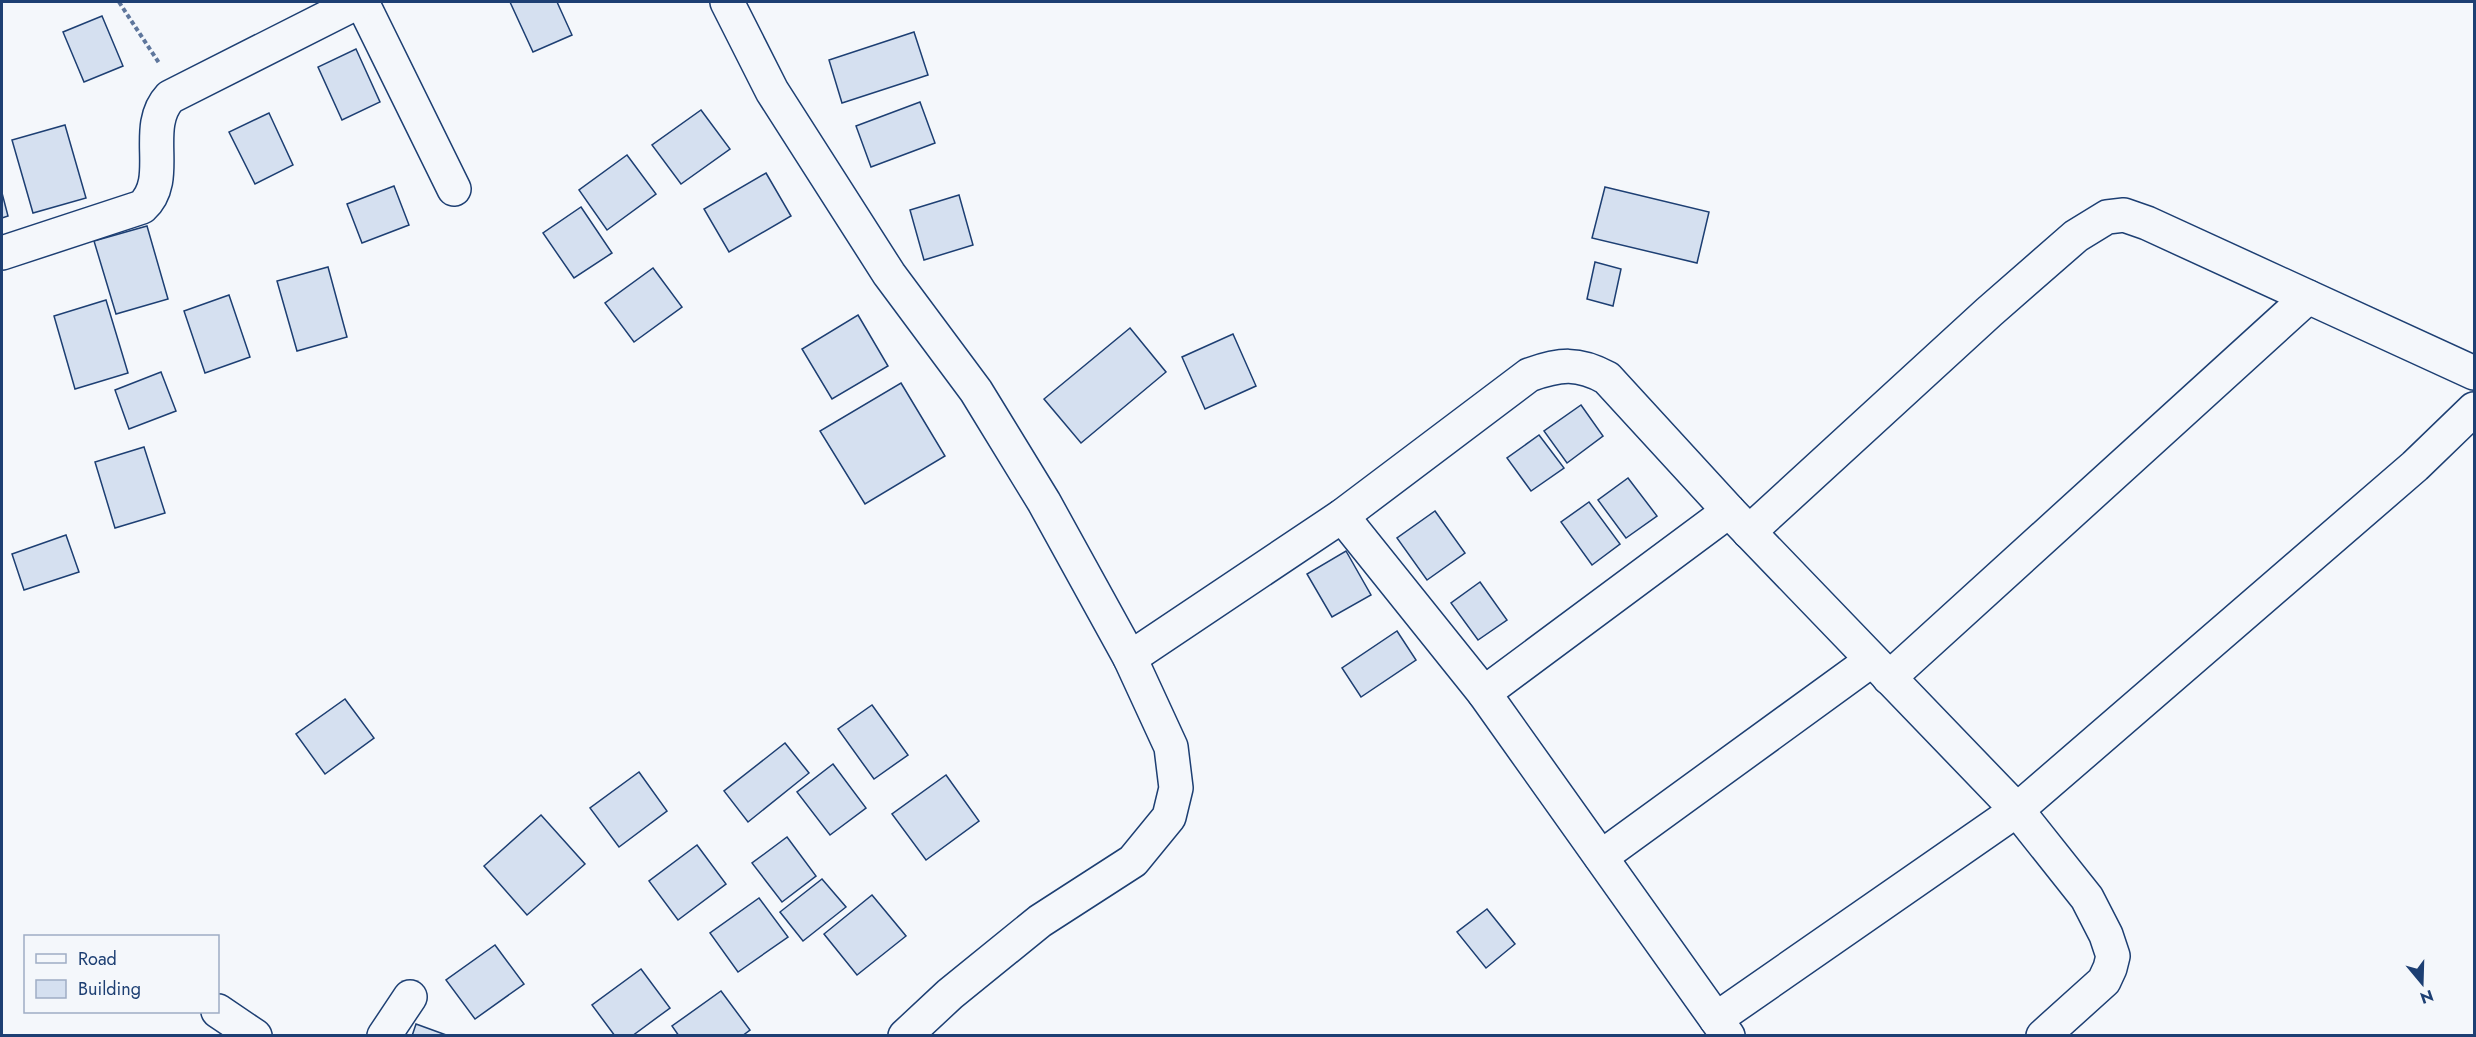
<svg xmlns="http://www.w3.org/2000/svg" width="2476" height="1037" viewBox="0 0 2476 1037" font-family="Jost,sans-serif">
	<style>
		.building { fill: #d5e0f0; stroke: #1d3f73; stroke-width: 1.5 }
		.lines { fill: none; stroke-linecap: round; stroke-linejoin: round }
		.street-casing { stroke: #1d3f73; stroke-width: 36 }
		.path { stroke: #5e769c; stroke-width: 4; stroke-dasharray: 4.5 3; stroke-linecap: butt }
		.street { stroke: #f4f7fb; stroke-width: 33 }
	</style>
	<rect width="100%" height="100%" fill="#f4f7fb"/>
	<g class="building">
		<polygon points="510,2 557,2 572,35 533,52"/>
		<polygon points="102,16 123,66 84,82 63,32"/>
		<polygon points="914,32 928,75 842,103 829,60"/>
		<polygon points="356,49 380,102 342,120 318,67"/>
		<polygon points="920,102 935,143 871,167 856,126"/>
		<polygon points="701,110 730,149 681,184 652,145"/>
		<polygon points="269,113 293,165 255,184 229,132"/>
		<polygon points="65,125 86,198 33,213 12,140"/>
		<polygon points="627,155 656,194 607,230 579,190"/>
		<polygon points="766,173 791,216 729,252 704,209"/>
		<polygon points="394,186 409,225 362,243 347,204"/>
		<polygon points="1605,187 1709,212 1697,263 1592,238"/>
		<polygon points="2,193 8,216 2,218"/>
		<polygon points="959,195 973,245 924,260 910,210"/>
		<polygon points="581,207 612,253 574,278 543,233"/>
		<polygon points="147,226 168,299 116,314 94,241"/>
		<polygon points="1595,262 1621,269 1613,306 1587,299"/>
		<polygon points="328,267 347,337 297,351 277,281"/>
		<polygon points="653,268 682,307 634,342 605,303"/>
		<polygon points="229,295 250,357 205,373 184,311"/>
		<polygon points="106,300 128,373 75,389 54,316"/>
		<polygon points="858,315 888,366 832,399 802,349"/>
		<polygon points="1130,328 1166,372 1081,443 1044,399"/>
		<polygon points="1233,334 1256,386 1205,409 1182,357"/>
		<polygon points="161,372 176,411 129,429 115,390"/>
		<polygon points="901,383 945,456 865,504 820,431"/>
		<polygon points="1581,405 1603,436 1567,463 1544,431"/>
		<polygon points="1539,435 1564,468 1531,491 1507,458"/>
		<polygon points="144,447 165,513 115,528 95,462"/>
		<polygon points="1628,478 1657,516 1626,538 1598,500"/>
		<polygon points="1589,502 1620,544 1592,565 1561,522"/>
		<polygon points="1435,511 1465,553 1427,580 1397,538"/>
		<polygon points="66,535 79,572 24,590 12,554"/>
		<polygon points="1346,551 1371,595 1332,617 1307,574"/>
		<polygon points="1480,582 1507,620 1478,640 1451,603"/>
		<polygon points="1397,631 1416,660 1361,697 1342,668"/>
		<polygon points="345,699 374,738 325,774 296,734"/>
		<polygon points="872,705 908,755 874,779 838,729"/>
		<polygon points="785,743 809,773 748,822 724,791"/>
		<polygon points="833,764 866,808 830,835 797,792"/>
		<polygon points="639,772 667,811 619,847 590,808"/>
		<polygon points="946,775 979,821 926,860 892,814"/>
		<polygon points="541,815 585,864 527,915 484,866"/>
		<polygon points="787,837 816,876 782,902 752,863"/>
		<polygon points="697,845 726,884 678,920 649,881"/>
		<polygon points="822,879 846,907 803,941 780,912"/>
		<polygon points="872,895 906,936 857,975 824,934"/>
		<polygon points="759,898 788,937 738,972 710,933"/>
		<polygon points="1487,909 1515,944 1486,968 1457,932"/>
		<polygon points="495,945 524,984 475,1019 446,980"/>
		<polygon points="641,969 670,1008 632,1036 615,1036 592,1005"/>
		<polygon points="721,991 750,1030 742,1036 679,1036 672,1026"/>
		<polygon points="416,1024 449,1036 412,1036"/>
	</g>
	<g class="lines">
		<g class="street-casing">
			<g id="street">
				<polyline points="362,2 454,189"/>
				<polyline points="727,2 772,91 889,274 976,391 1044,502 1130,658 1171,747 1176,788 1169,817 1133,861 1040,921 950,994 905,1036"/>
				<path d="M2 253 142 207C173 179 141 128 170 97L358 2"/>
				<polyline points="1342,516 1484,693 1728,1036"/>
				<polyline points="1749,532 1989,312 2076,236 2107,217 2124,215 2147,223 2474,373"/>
				<path d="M1130 658 1342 516 1529 375C1560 364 1578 362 1607 378L1729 511 2017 810 2087 898 2106 935 2113 956 2110 968 2104 981 2043 1036"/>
				<polyline points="1889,678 2308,297"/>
				<polyline points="1484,693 1729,511"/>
				<polyline points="1601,857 1872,660"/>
				<polyline points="218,1011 255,1036"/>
				<polyline points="1716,1019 2017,810 2415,466 2474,409"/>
				<polyline points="384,1036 410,997"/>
			</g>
		</g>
		<polyline class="path" points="119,2 159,63"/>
		<use href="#street" class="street"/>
	</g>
	<rect width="2476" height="1037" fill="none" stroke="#1d3f73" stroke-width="6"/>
	<rect x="24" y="935" width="195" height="78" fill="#f4f7fb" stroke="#9eadc5" stroke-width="1.5"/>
	<rect x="36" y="954" width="30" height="9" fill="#f4f7fb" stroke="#9eadc5" stroke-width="1.5"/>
	<text x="78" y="965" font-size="18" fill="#1d3f73">Road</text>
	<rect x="36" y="980" width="30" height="18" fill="#d5e0f0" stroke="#9eadc5" stroke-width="1.5"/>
	<text x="78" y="995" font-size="18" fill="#1d3f73">Building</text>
	<g transform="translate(2422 983) rotate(161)" stroke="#f4f7fb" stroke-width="4.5" paint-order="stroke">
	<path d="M0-4.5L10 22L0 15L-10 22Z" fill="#1d3f73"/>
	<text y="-9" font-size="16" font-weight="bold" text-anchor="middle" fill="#1d3f73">N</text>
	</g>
</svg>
